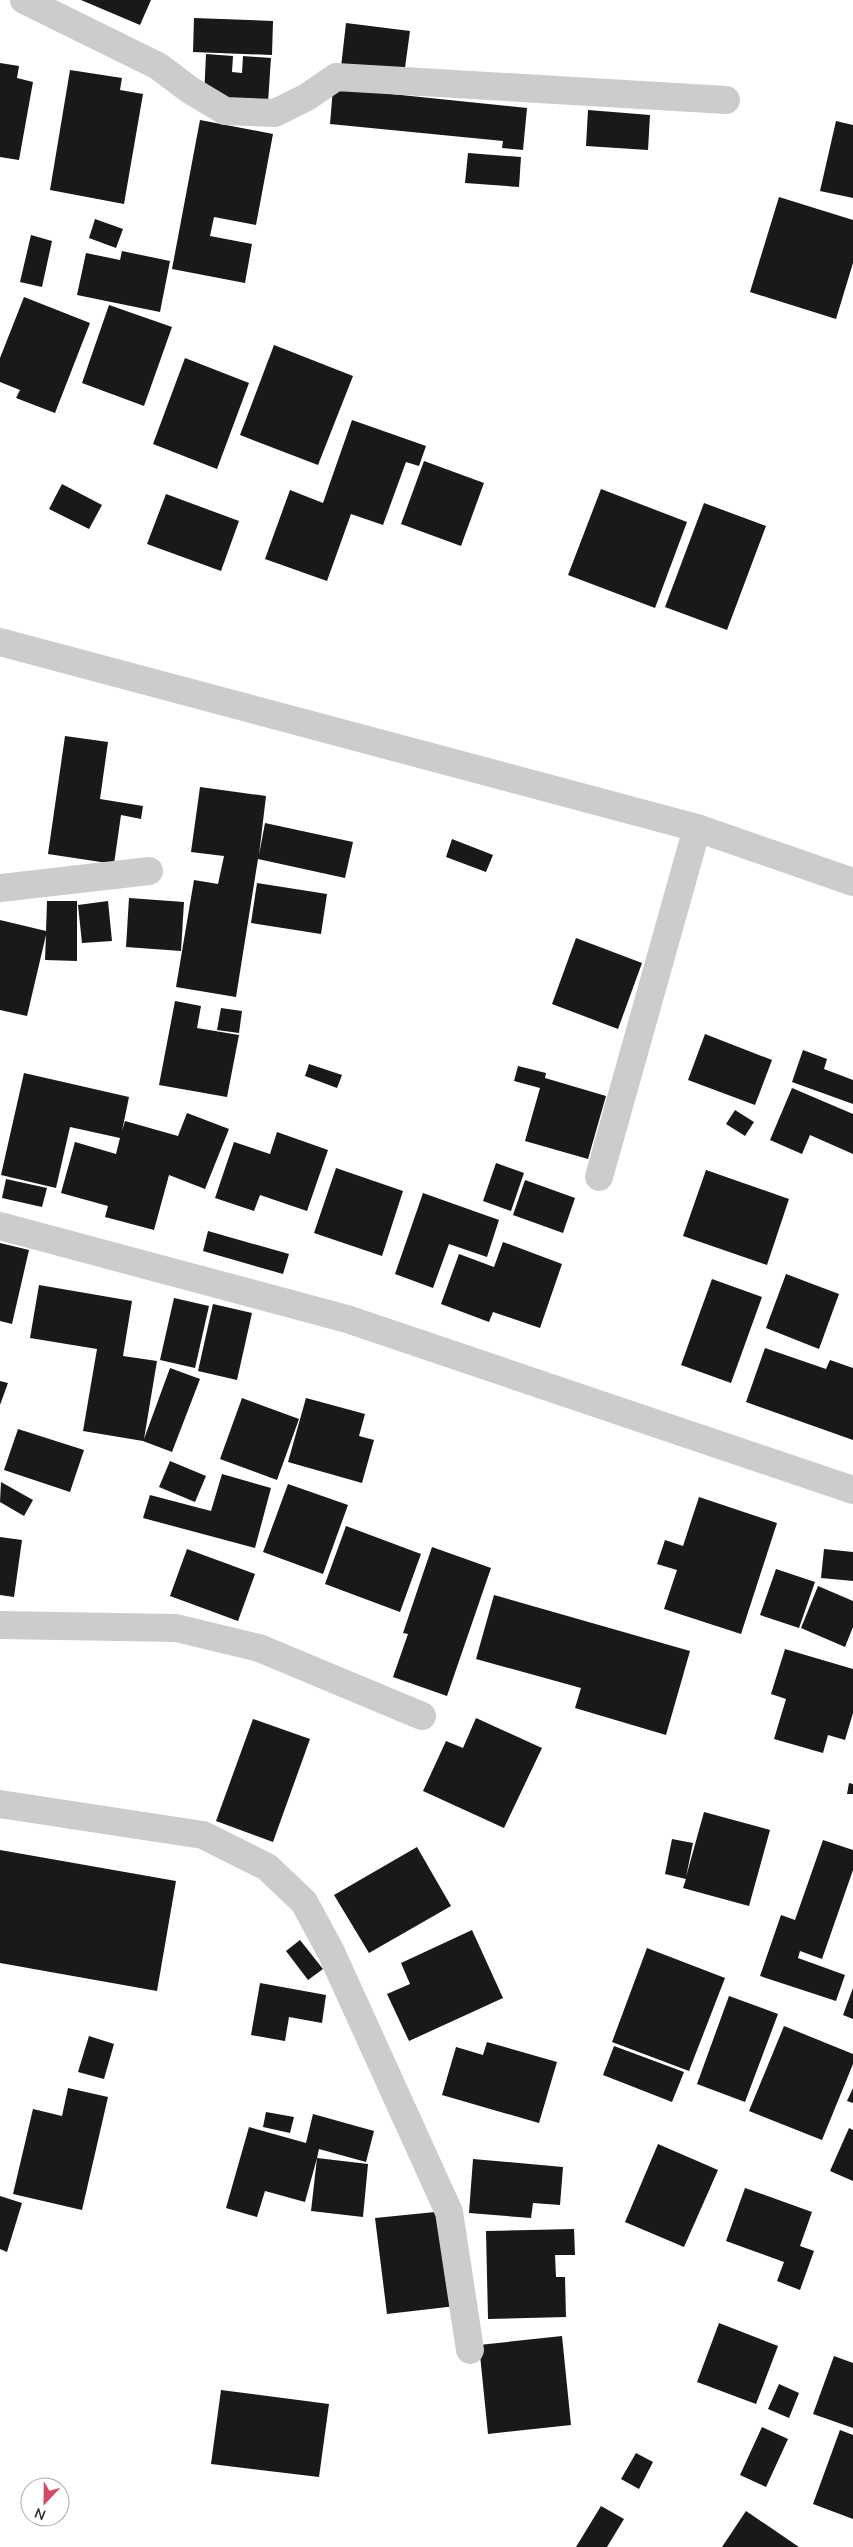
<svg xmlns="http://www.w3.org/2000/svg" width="853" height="2547" viewBox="0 0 853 2547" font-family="'Nunito Sans',sans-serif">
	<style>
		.building { fill: #191919 }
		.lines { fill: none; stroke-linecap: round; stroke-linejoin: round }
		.street { stroke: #ccc; stroke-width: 28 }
	</style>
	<rect width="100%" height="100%" fill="#fff"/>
	<g class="building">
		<polygon points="81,0 151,0 140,25"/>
		<polygon points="194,18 273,21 272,55 193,52"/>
		<polygon points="346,23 410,31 404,75 341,67"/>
		<polygon points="206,54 233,56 232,72 242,73 243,56 271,58 268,102 204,97"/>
		<polygon points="0,63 19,66 17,78 33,82 19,160 0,157"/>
		<polygon points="70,70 122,78 120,90 143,94 124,204 50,190"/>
		<polygon points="333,88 527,108 523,150 502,148 503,141 330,124"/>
		<polygon points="588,110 650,115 648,150 586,146"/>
		<polygon points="200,120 273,134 256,225 214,217 210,236 252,244 245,283 172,269"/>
		<polygon points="836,121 853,125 853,198 820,191"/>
		<polygon points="468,153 521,157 519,187 465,183"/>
		<polygon points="779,197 853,220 853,263 836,319 750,292"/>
		<polygon points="95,219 123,229 116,248 89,238"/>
		<polygon points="31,235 52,241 42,287 20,282"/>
		<polygon points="122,251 170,261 160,312 77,295 86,253 120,260"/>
		<polygon points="24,297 90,323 55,413 16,398 20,390 0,382 0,358"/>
		<polygon points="109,305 172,327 144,406 82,383"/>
		<polygon points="274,345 353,376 318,465 240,435"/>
		<polygon points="185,358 249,383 217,469 153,444"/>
		<polygon points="352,420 426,446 419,466 406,462 383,525 351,514 327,581 265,559 290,490 323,503"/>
		<polygon points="424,461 484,483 461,546 401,524"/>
		<polygon points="62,484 102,505 89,529 49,509"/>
		<polygon points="601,489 687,522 655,608 568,575"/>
		<polygon points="166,494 239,521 221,571 147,544"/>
		<polygon points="704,503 766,526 727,630 665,607"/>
		<polygon points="65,736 108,742 100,799 143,806 141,819 121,815 114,864 48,854"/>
		<polygon points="200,787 266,796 259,855 265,823 353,842 345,878 258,859 236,997 176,987 194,880 218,884 224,856 191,852"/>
		<polygon points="452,839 493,855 486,872 446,857"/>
		<polygon points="257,883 327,894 321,934 251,923"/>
		<polygon points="129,898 184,902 181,951 126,947"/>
		<polygon points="47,901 77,901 77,961 45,960 46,935 27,1016 0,1010 0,920 46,931"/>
		<polygon points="108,901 112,941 82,943 78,905"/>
		<polygon points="576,938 642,963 618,1029 552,1004"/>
		<polygon points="175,1001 201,1006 197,1028 239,1035 227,1097 159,1085"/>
		<polygon points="221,1008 242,1011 239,1033 217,1030"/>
		<polygon points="705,1034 772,1060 755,1105 688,1080"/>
		<polygon points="803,1050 827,1059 824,1069 853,1080 853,1104 792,1082"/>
		<polygon points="309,1064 342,1075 337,1088 305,1076"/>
		<polygon points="518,1066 546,1073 545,1078 606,1096 588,1159 525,1141 540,1088 514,1081"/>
		<polygon points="24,1073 129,1097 122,1131 125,1121 178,1136 187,1113 229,1129 205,1189 169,1175 154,1230 105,1217 108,1206 61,1193 75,1142 116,1154 120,1138 70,1127 56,1188 1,1175"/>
		<polygon points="792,1088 853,1114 853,1154 810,1135 802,1154 770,1140"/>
		<polygon points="735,1110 754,1122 745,1136 726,1124"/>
		<polygon points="277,1132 328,1150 307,1211 260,1195 254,1211 215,1198 234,1142 270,1154"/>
		<polygon points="496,1163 524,1173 511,1211 483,1201"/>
		<polygon points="336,1168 403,1191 382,1256 314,1233"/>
		<polygon points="706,1170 789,1199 767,1265 683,1236"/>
		<polygon points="6,1179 47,1188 42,1207 2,1198"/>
		<polygon points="525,1180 575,1198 563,1233 513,1215"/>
		<polygon points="423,1193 499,1220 487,1257 449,1244 433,1288 395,1274"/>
		<polygon points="208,1231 289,1254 283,1274 203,1251"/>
		<polygon points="503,1242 562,1264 540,1328 493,1312 489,1322 441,1304 459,1254 494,1267"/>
		<polygon points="0,1243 29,1250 12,1324 0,1321"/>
		<polygon points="786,1274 839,1294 819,1349 766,1328"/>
		<polygon points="712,1279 762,1297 731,1383 681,1365"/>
		<polygon points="39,1285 132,1301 123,1356 157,1361 144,1439 170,1368 200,1379 172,1452 143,1441 83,1431 97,1349 30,1338"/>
		<polygon points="174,1298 209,1306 195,1368 160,1360"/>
		<polygon points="213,1304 252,1313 237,1380 198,1371"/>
		<polygon points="765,1348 826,1369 830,1360 853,1368 853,1440 746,1402"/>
		<polygon points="0,1381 8,1383 0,1405"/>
		<polygon points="242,1398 299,1419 277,1480 220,1459"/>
		<polygon points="306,1398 365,1414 359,1436 374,1440 362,1483 288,1462"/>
		<polygon points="18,1429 84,1450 70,1492 4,1470"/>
		<polygon points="170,1461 206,1476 195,1502 159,1487"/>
		<polygon points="222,1474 271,1488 255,1548 143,1518 150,1495 211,1511"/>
		<polygon points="1,1482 33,1500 24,1516 0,1502"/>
		<polygon points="288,1484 348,1505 323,1574 263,1552"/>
		<polygon points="699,1497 777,1523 741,1634 664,1609 677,1570 657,1564 665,1540 683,1546"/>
		<polygon points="346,1526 421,1554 400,1612 325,1584"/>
		<polygon points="0,1537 22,1540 14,1597 0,1595"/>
		<polygon points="432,1547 491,1568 447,1696 393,1677 408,1634 403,1633"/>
		<polygon points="187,1549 255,1574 238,1621 170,1596"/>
		<polygon points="824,1549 853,1552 853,1581 821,1578"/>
		<polygon points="776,1569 815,1582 799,1628 760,1615"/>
		<polygon points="818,1586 853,1601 853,1627 845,1647 801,1628"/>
		<polygon points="494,1595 690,1651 666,1735 575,1708 581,1688 476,1659"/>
		<polygon points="785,1649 853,1669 853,1713 845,1740 828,1735 823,1753 774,1739 786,1699 771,1694"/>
		<polygon points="476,1718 542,1748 504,1828 423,1791 446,1741 463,1748"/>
		<polygon points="253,1719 310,1739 273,1842 216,1821"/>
		<polygon points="849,1783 853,1784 853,1794 847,1794"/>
		<polygon points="704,1812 770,1830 749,1906 683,1888 686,1879 665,1874 672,1839 693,1843 686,1877"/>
		<polygon points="823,1840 853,1850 853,1870 822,1959 800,1951 798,1958 845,1975 836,2001 760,1976 781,1915 795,1920"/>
		<polygon points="417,1847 451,1906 369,1953 334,1895"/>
		<polygon points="0,1850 176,1881 157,1991 0,1963"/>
		<polygon points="472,1930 503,1998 409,2041 387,1994 410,1984 401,1963"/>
		<polygon points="300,1940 323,1969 308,1980 286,1951"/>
		<polygon points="647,1948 725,1978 689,2071 612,2042"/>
		<polygon points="260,1983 326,1995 322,2023 289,2017 285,2041 251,2035"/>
		<polygon points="853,1988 853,2019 843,2015"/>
		<polygon points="729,1996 778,2014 745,2102 697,2084"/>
		<polygon points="784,2026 853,2054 853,2064 822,2140 749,2111"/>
		<polygon points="89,2036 114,2044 104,2079 78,2072"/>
		<polygon points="487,2042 557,2062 539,2123 442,2095 456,2047 483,2055"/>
		<polygon points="614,2046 684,2072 672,2102 603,2075"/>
		<polygon points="68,2088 108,2097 82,2210 13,2194 33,2109 62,2116"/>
		<polygon points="853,2088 853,2103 847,2101"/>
		<polygon points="266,2112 294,2117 290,2133 263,2127"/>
		<polygon points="313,2114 374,2131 366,2162 319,2149 317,2158 368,2164 363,2217 311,2211 317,2158 305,2202 265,2191 257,2217 226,2208 249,2127 306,2143"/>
		<polygon points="849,2128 853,2130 853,2181 830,2171"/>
		<polygon points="658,2144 718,2170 684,2247 625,2222"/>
		<polygon points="473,2159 563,2167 560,2205 533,2203 531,2218 469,2213"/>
		<polygon points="745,2188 812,2212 800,2246 814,2251 800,2290 777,2281 784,2262 726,2241"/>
		<polygon points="0,2196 22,2203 7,2252 0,2249"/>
		<polygon points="445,2211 456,2306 387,2314 375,2218"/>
		<polygon points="574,2229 575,2255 555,2255 556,2277 565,2277 566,2317 488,2319 486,2231"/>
		<polygon points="719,2323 778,2346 756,2404 697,2382"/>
		<polygon points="562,2336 571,2425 488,2434 479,2345"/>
		<polygon points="834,2356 853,2363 853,2428 813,2414"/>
		<polygon points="779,2384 799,2393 789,2418 768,2409"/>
		<polygon points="221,2390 329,2404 319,2477 211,2464"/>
		<polygon points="762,2427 788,2439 766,2487 740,2475"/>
		<polygon points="840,2430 853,2435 853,2519 813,2504"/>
		<polygon points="636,2453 653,2462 639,2489 621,2479"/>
		<polygon points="601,2506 624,2519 607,2547 576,2547"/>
		<polygon points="746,2511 799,2547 722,2547"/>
	</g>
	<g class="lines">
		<g class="street">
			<polyline points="24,0 158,66 190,90 225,111 275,113 307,97 336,77 726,100"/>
			<polyline points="0,642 697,828 853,882"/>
			<polyline points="0,888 149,871"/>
			<polyline points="599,1177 697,828"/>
			<polyline points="0,1226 347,1319 853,1490"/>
			<polyline points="0,1625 176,1628 259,1648 422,1716"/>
			<polyline points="0,1804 203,1835 267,1867 304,1902 331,1952 449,2212 470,2350"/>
		</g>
	</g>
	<g transform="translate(45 2502) rotate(202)"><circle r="24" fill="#ffffff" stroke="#adadad"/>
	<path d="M0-4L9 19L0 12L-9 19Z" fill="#d14b69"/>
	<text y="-8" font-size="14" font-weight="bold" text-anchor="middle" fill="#323232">N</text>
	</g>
</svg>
